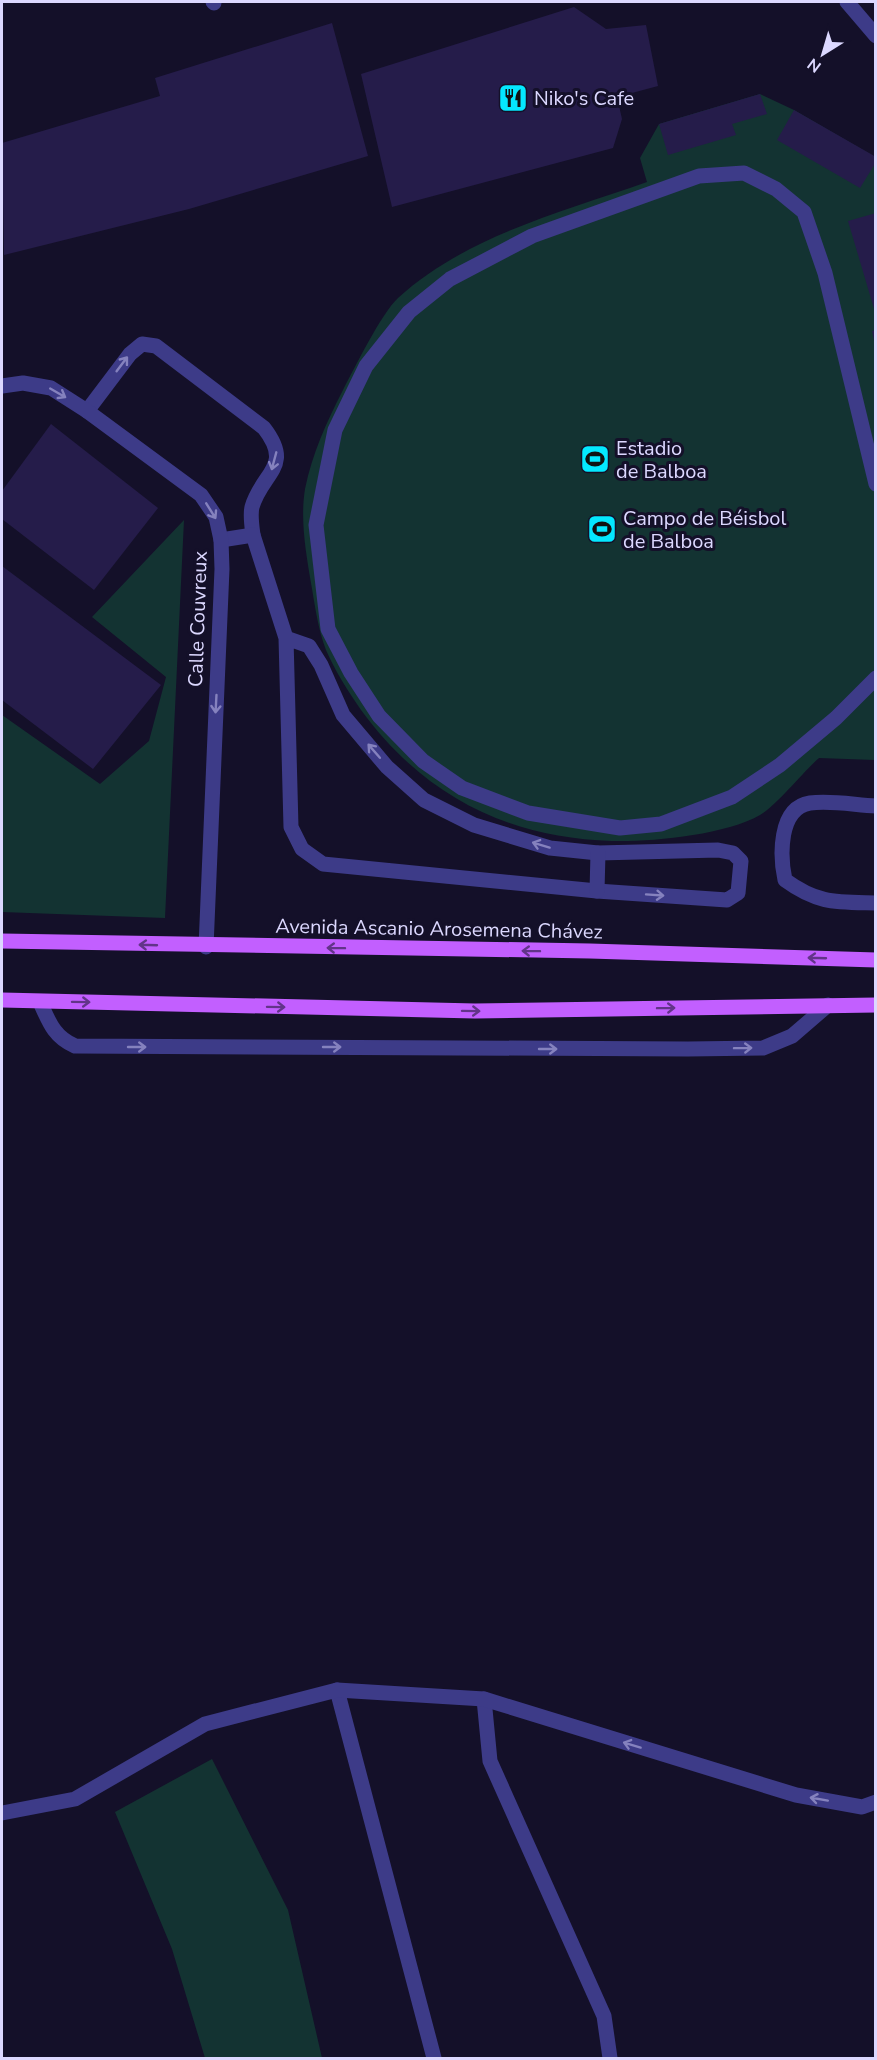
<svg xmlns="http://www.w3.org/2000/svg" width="877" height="2060" viewBox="0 0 877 2060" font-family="'Nunito Sans',sans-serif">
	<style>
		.green { fill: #133332 }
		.building { fill: #251c4a }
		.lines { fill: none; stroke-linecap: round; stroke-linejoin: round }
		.lane { stroke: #3d3b88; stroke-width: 15 }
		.street { stroke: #3d3b88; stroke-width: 15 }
		.primary { stroke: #c25fff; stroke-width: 15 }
		.oneway { stroke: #8582be }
		.oneway2 { stroke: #623489 }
		.labels { text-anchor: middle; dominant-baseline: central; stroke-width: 6; stroke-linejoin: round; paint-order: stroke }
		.poi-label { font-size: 20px; fill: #dcd8ff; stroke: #141029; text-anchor: start }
		.street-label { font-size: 20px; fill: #dcd8ff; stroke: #141029 }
	</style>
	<rect width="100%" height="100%" fill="#141029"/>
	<g class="green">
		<path d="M760 94 794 110 875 157V760L819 758C802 773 777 805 760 815 725 835 652 842 612 841 507 838 423 795 361 710 348 691 335 671 326 650 318 629 315 606 311 583 306 553 300 520 305 489 312 454 327 421 343 390 355 367 381 314 398 298 466 236 562 212 647 182L640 158 659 124Z"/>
		<polygon points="184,520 165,918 2,912 2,715 100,784 149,741 166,677 92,617"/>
		<polygon points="212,1759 288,1910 322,2058 205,2058 172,1949 115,1812"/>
	</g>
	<g class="building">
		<polygon points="574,7 606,29 646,25 658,86 617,97 622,119 613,148 392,207 361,74"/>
		<polygon points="332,23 368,156 189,209 4,255 2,143 160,96 155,78"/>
		<polygon points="760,94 767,114 732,124 736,135 668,155 659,124"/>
		<polygon points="794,110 876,157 876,162 860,188 777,140"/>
		<polygon points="876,213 876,312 875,312 848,221"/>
		<polygon points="876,330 876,345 875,345 872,331"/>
		<polygon points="51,424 158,508 94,590 2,519 2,491"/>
		<polygon points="2,566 161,685 93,769 2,700"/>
	</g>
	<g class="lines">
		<g class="lane">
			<polyline points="213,2 214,3"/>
			<polyline points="847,2 876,36"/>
			<path d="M87 411 130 354 142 344 156 346 264 428C294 467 262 472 252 507 250 515 252 527 253 535"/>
			<polyline points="876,484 825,273 804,212 776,189 744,173 699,176 532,236 450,279 409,312 366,366 335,430 316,525 328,629 351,673 379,716 423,761 462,788 528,813 620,828 661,824 732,797 780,765 836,718 876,678"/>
			<polyline points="221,540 253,535 286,638 291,827 302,849 323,864 597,891 727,900 738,893 741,861 733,853 718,850 598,853 550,848 474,825 424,800 387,767 343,715 321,665 309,646 286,638"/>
			<path d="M876 806C855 805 830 800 810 803 778 808 780 857 785 880 818 904 836 902 876 903"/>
			<polyline points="597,891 598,853"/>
			<path d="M40 1002C49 1022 54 1037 75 1046L688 1049 763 1048 792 1036 828 1005"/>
			<polyline points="337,1690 434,2058"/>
			<polyline points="484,1699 490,1761 604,2016 610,2058"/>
			<polyline points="2,1813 75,1799 205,1724 337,1690 484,1699 796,1795 862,1807 876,1802"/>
		</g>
		<polyline class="street" points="2,386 23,383 51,388 87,411 201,495 216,517 221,540 222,569 206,947"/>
		<g class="primary">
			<polyline points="2,941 590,951 876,960"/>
			<polyline points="2,1000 475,1011 876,1005"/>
		</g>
	</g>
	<defs><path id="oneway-shaft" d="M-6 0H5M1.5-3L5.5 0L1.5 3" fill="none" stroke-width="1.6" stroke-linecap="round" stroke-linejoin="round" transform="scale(1.5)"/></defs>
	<g class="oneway">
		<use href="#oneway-shaft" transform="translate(122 364) rotate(-53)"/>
		<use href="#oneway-shaft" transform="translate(58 393) rotate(30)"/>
		<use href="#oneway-shaft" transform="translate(274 461) rotate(105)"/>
		<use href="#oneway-shaft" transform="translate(211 511) rotate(58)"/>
		<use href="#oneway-shaft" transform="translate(216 704) rotate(93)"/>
		<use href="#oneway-shaft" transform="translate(374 751) rotate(-131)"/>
		<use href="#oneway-shaft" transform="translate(541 845) rotate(-163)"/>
		<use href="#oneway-shaft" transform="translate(655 895) rotate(4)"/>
		<use href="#oneway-shaft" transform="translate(137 1047)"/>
		<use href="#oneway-shaft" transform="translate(332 1047)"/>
		<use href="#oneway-shaft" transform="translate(743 1048) rotate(-1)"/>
		<use href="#oneway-shaft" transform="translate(548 1049)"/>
		<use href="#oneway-shaft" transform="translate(632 1745) rotate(-163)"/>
		<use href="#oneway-shaft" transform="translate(819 1799) rotate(-170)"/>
	</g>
	<g class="oneway2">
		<use href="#oneway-shaft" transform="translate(148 945) rotate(-178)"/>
		<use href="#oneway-shaft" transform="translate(336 948) rotate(-179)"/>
		<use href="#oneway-shaft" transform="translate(531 951) rotate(-179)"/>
		<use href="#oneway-shaft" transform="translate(817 958) rotate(-178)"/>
		<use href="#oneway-shaft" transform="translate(81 1002) rotate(1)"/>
		<use href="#oneway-shaft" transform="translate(276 1007) rotate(1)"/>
		<use href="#oneway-shaft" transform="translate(666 1008) rotate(-1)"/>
		<use href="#oneway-shaft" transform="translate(471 1011) rotate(1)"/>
	</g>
	<defs>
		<g id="restaurant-square" transform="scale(1.5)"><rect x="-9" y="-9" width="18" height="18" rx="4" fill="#04e8ff" stroke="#141029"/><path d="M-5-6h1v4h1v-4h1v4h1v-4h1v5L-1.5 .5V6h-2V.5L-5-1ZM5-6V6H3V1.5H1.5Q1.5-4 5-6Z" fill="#111"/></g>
		<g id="stadium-square" transform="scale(1.5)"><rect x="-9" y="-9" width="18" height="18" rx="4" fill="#04e8ff" stroke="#141029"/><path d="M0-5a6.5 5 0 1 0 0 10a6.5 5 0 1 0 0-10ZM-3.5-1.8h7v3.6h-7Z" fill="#111"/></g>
	</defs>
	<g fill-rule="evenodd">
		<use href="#restaurant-square" x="513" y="98"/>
		<use href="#stadium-square" x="595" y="459"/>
		<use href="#stadium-square" x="602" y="529"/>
	</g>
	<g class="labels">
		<g class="poi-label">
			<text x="534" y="98">Niko's Cafe</text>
			<text x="616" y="448">Estadio<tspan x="616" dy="23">de Balboa</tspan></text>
			<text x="623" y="518">Campo de Béisbol<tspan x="623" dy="23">de Balboa</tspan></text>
		</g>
		<g class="street-label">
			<text transform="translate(198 619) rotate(-88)">Calle Couvreux</text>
			<text transform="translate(439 929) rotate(1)">Avenida Ascanio Arosemena Chávez</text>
		</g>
	</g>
	<rect width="877" height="2060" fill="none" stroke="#dcd8ff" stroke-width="6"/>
	<g transform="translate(823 54) rotate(217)" stroke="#141029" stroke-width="4.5" paint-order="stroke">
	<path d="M0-4.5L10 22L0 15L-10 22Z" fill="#dcd8ff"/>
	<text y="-9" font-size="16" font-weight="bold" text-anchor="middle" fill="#dcd8ff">N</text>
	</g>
</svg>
